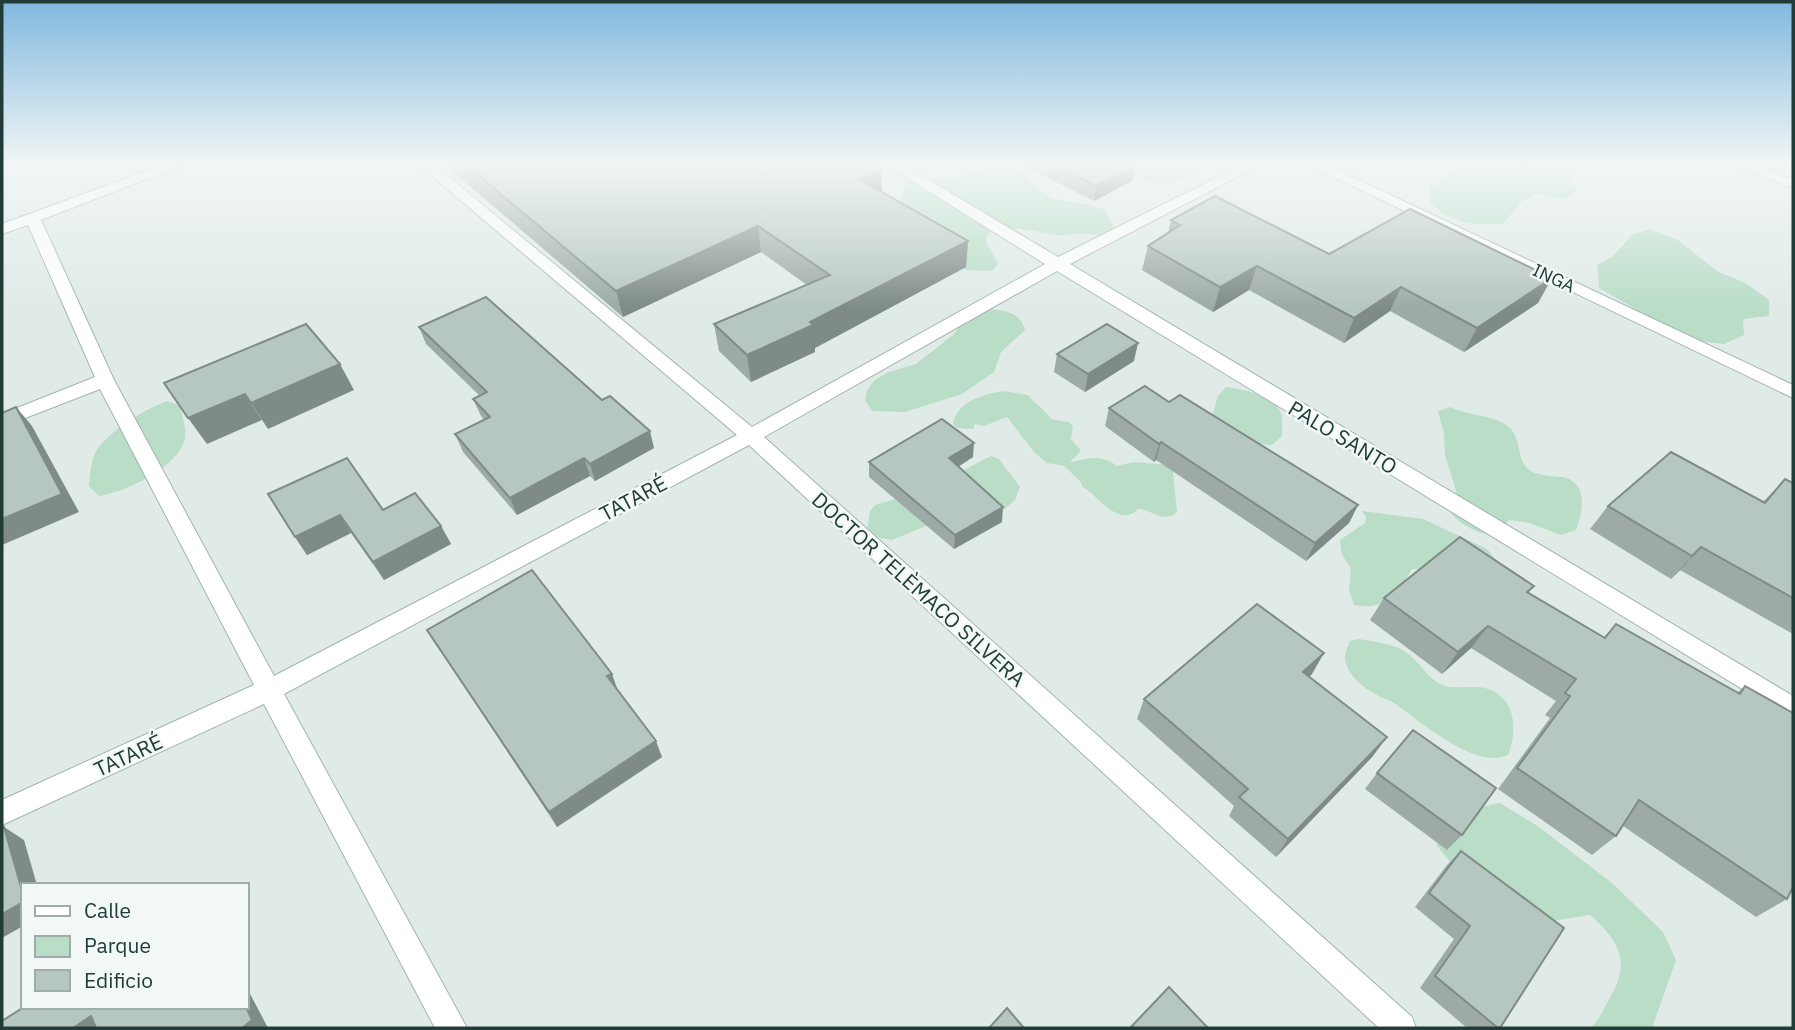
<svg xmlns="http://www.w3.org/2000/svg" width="1795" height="1030" viewBox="0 0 1795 1030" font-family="'IBM Plex Sans',sans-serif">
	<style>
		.green { fill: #b9ddc7 }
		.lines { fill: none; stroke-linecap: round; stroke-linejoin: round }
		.minor-casing { stroke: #a3b3b0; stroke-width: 2 }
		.minor { fill: #fff; fill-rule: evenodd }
		.wall { fill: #9daaa6 }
		.shaded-wall { fill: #7f8b87 }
		.building { fill: #b6c6c1; stroke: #7f8b87; stroke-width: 2 }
		.labels { text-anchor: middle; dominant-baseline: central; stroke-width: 5; stroke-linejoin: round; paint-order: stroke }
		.far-street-label { font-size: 18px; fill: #213c38; stroke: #f1f8f5 }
		.street-label { font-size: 21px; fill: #213c38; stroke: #f1f8f5 }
	</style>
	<rect width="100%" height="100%" fill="#e0ebe8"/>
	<g class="green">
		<path d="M1140 164H1200C1189 190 1144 183 1124 173Z"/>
		<path d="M1455 164H1563L1577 190 1564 199 1535 194 1521 202 1503 224C1471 225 1454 224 1430 203V187L1457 170Z"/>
		<path d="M991 168 1016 170 1026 174 1029 181 1053 199 1094 206 1105 210 1113 226 1111 233C1097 237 1087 233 1073 234 1067 234 1063 236 1057 235 1036 232 1007 223 987 234L986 241 998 264 992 271 965 270 902 215C900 164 913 183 946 179 961 176 976 171 991 168Z"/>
		<polygon points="1650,229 1678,240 1717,271 1747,284 1769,300 1769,316 1743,319 1744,335 1724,344 1689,340 1599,288 1597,265 1612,257 1632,235"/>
		<path d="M984 309C1001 310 1020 310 1025 330L1001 352 994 372 962 394 905 412 872 411 865 400 867 390 874 381 886 373 916 364 953 335 971 312Z"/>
		<path d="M1226 387C1243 389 1273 395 1281 413 1283 419 1282 430 1282 436L1272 445 1205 439 1218 396Z"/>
		<path d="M1003 391 1028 395C1035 404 1044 409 1051 419L1068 422 1073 426 1071 439 1081 451 1070 462C1089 459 1100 453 1117 466L1133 462 1168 465 1173 471 1177 512C1164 524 1153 510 1138 509 1120 529 1098 496 1083 487L1080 481 1064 466 1047 463 1035 453 1007 417 984 426 975 424 973 429 957 428 953 424C957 401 983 395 1003 391Z"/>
		<path d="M167 401 180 406C182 416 187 430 185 439 177 468 126 492 99 496L89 486C90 474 91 458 98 448 115 427 142 411 167 401Z"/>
		<path d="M1451 407C1470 417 1495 414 1510 428 1522 440 1516 462 1531 471 1540 476 1552 476 1562 477 1589 482 1583 512 1576 530L1561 535 1529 523 1509 520 1495 537C1478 532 1462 527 1451 513L1454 508 1461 507 1445 455 1444 433 1438 411Z"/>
		<polygon points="991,456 999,459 1020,487 1015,500 998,515 926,526 892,540 873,537 867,531 870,511 875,505 921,492"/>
		<path d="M1362 511 1423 519 1487 549 1500 565 1412 569C1398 594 1385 611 1354 605L1349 590 1351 568 1342 555 1340 540 1365 523 1366 517Z"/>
		<path d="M1358 639C1376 642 1395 643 1410 655 1421 664 1428 679 1442 685 1454 690 1471 685 1485 688 1516 696 1518 730 1508 755 1475 771 1418 719 1391 701 1374 696 1346 678 1345 658 1345 652 1348 646 1350 641Z"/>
		<path d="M1500 803 1539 827 1612 883 1663 932 1676 960 1652 1028H1590C1598 1022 1603 1010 1608 1001 1631 964 1622 943 1590 915L1553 921 1456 869 1437 846C1438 840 1438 835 1442 830 1452 819 1486 804 1500 803Z"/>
	</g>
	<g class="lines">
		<g class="minor-casing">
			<g id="minor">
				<polygon points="165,164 185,164 41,220 114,380 274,676 737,435 418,164 433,164 752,427 1045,264 885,164 902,164 1058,257 1244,164 1262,164 1070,264 1793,696 1793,720 1057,271 764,437 1412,1017 1416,1028 1379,1028 749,445 284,694 467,1028 435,1028 264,704 2,825 2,800 254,685 100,389 2,427 2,414 95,377 28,225 2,234 2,224"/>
				<polygon points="1307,164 1325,164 1793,385 1793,398"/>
				<polygon points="1730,164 1750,164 1793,179 1793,188"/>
			</g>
		</g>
		<use href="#minor" class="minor"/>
	</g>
	<g class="wall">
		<polygon points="444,164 872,164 882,192 968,241 966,267 815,348 815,352 751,382 719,351 714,324 807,285 761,252 623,317"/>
		<polygon points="1020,164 1137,164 1134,165 1135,166 1132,181 1094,201"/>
		<polygon points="1171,220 1329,254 1538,303 1464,352 1390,311 1344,343 1249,290 1213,312 1142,270 1148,246 1168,233"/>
		<polygon points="419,327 654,448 595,481 590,476 517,515 463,452 455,434 484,420 481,416 473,399 480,396 426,344"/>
		<polygon points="1057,354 1134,361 1085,392 1054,372"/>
		<polygon points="1169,402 1358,505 1349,523 1306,561 1156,460 1154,462 1105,426 1109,408"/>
		<polygon points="973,457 958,467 1002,522 954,549 869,477 869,462"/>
		<polygon points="1785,479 1793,483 1793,634 1680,570 1671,579 1590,529 1608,506 1763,502"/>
		<polygon points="383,510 441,526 451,544 384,580 351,533 307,555 295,537"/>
		<polygon points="1534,586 1528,593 1604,637 1616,624 1737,693 1745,686 1787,899 1756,917 1623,826 1616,836 1592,855 1498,789 1550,718 1545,715 1556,701 1471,648 1442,674 1370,620 1384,598"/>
		<polygon points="427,630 618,691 662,757 557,827"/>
		<polygon points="1312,674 1309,677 1373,756 1276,857 1229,816 1234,806 1137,719 1144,699"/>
		<polygon points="1377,773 1462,835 1447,850 1365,789"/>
		<polygon points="1461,851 1500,1028 1467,1028 1420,988 1454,939 1415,907 1447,865"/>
	</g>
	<g class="shaded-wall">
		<polygon points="1135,166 1132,181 1094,201 1096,186"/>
		<polygon points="881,170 882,195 859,179"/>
		<polygon points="758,226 761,252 623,317 616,291"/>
		<polygon points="968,241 966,267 815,348 815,352 751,382 747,355"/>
		<polygon points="1257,266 1249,290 1213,312 1220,287"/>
		<polygon points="1552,278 1538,303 1464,352 1477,328"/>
		<polygon points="1401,287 1390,311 1344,343 1354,318"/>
		<polygon points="1138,343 1134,361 1085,392 1088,374"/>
		<polygon points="340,364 354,390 268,429 251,403"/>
		<polygon points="245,394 262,420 207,444 188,418"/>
		<polygon points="16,407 32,426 79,512 2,545 2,519"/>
		<polygon points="650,431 654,448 595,481 590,464"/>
		<polygon points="1161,442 1156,460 1154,462 1159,444"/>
		<polygon points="974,443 973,457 948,473 949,458"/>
		<polygon points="584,458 590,476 517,515 510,498"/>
		<polygon points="1358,505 1349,523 1306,561 1315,543"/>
		<polygon points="1003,507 1002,522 954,549 955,535"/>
		<polygon points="340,515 351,533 307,555 295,537"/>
		<polygon points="441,526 451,544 384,580 373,562"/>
		<polygon points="1701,547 1680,570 1671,579 1692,556"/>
		<polygon points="1488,626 1471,648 1442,674 1458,652"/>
		<polygon points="1324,653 1312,674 1291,693 1303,672"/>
		<polygon points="612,674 618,691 607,676"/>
		<polygon points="1387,737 1373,756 1276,857 1288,839"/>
		<polygon points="656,741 662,757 557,827 549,812"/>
		<polygon points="4,827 24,840 37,885 23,885 23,894"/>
		<polygon points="23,902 23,926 2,938 2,914"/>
		<polygon points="247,988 268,1028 242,1028 246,1007 247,1007"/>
		<polygon points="91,1016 110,1028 73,1028"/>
	</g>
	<g class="building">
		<polygon points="465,164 872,164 881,170 859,179 968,241 810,322 813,325 747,355 714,324 830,275 758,226 616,291"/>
		<polygon points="1051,164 1131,164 1135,166 1096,186"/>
		<polygon points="1215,196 1329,254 1410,209 1552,278 1477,328 1401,287 1354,318 1257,266 1220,287 1148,246 1180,225 1171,220"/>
		<polygon points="486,297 602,400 610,396 650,431 590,464 584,458 510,498 455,434 490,417 473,399 487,392 419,327"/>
		<polygon points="306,324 340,364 251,403 245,394 188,418 164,383"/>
		<polygon points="1107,324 1138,343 1088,374 1057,354"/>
		<polygon points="1145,386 1169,402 1180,395 1358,505 1315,543 1161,442 1159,444 1109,408"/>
		<polygon points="16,407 62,494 2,519 2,413"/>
		<polygon points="942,419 974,443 949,458 1003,507 955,535 869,462"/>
		<polygon points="1671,452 1765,503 1785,479 1793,483 1793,598 1701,547 1692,556 1608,506"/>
		<polygon points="347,458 383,510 415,493 441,526 373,562 340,515 295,537 268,494"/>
		<polygon points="1460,537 1534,586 1527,592 1605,638 1616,624 1740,694 1745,686 1793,713 1793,887 1787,899 1639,800 1616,836 1517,768 1570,696 1565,693 1576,679 1488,626 1458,652 1384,598"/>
		<polygon points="532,570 612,674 607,676 656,741 549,812 427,630"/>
		<polygon points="1257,604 1324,653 1303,672 1387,737 1288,839 1239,797 1248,789 1144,699"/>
		<polygon points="1413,730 1496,788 1462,835 1377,773"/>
		<polygon points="4,827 23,894 23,902 2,914 2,828"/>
		<polygon points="1461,851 1564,928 1500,1028 1498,1028 1435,976 1470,926 1429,893"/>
		<polygon points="1169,987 1208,1028 1130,1028"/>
		<polygon points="24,1007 246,1007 252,1020 242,1028 96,1028 91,1016 73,1028 2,1028 2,1021"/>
		<polygon points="1007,1008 1024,1028 989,1028"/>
	</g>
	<linearGradient id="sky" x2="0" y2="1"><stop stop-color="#81b8df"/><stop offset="0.53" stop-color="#f1f6f5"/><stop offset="1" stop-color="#f1f6f5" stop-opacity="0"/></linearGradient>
	<rect width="1795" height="308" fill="url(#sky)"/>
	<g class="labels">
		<g class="far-street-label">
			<text transform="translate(1554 278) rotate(25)">INGA</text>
		</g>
		<g class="street-label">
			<text transform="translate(1343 437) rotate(31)">PALO SANTO</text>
			<text transform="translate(633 498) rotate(-28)">TATARÉ</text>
			<text transform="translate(919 589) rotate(42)">DOCTOR TELÈMACO SILVERA</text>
			<text transform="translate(128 755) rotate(-25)">TATARÉ</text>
		</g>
	</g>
	<rect width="1795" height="1030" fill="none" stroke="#213c38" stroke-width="7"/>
	<rect x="21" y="883" width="228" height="126" fill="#f1f8f5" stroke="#9eada9" stroke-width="2"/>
	<rect x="35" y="906" width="35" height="10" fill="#ffffff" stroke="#9eada9" stroke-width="2"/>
	<text x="84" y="918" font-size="21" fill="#213c38">Calle</text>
	<rect x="35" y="936" width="35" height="21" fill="#b9ddc7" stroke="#9eada9" stroke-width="2"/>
	<text x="84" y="953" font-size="21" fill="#213c38">Parque</text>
	<rect x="35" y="970" width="35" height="21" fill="#b6c6c1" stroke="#9eada9" stroke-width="2"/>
	<text x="84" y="988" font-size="21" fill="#213c38">Edificio</text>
</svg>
